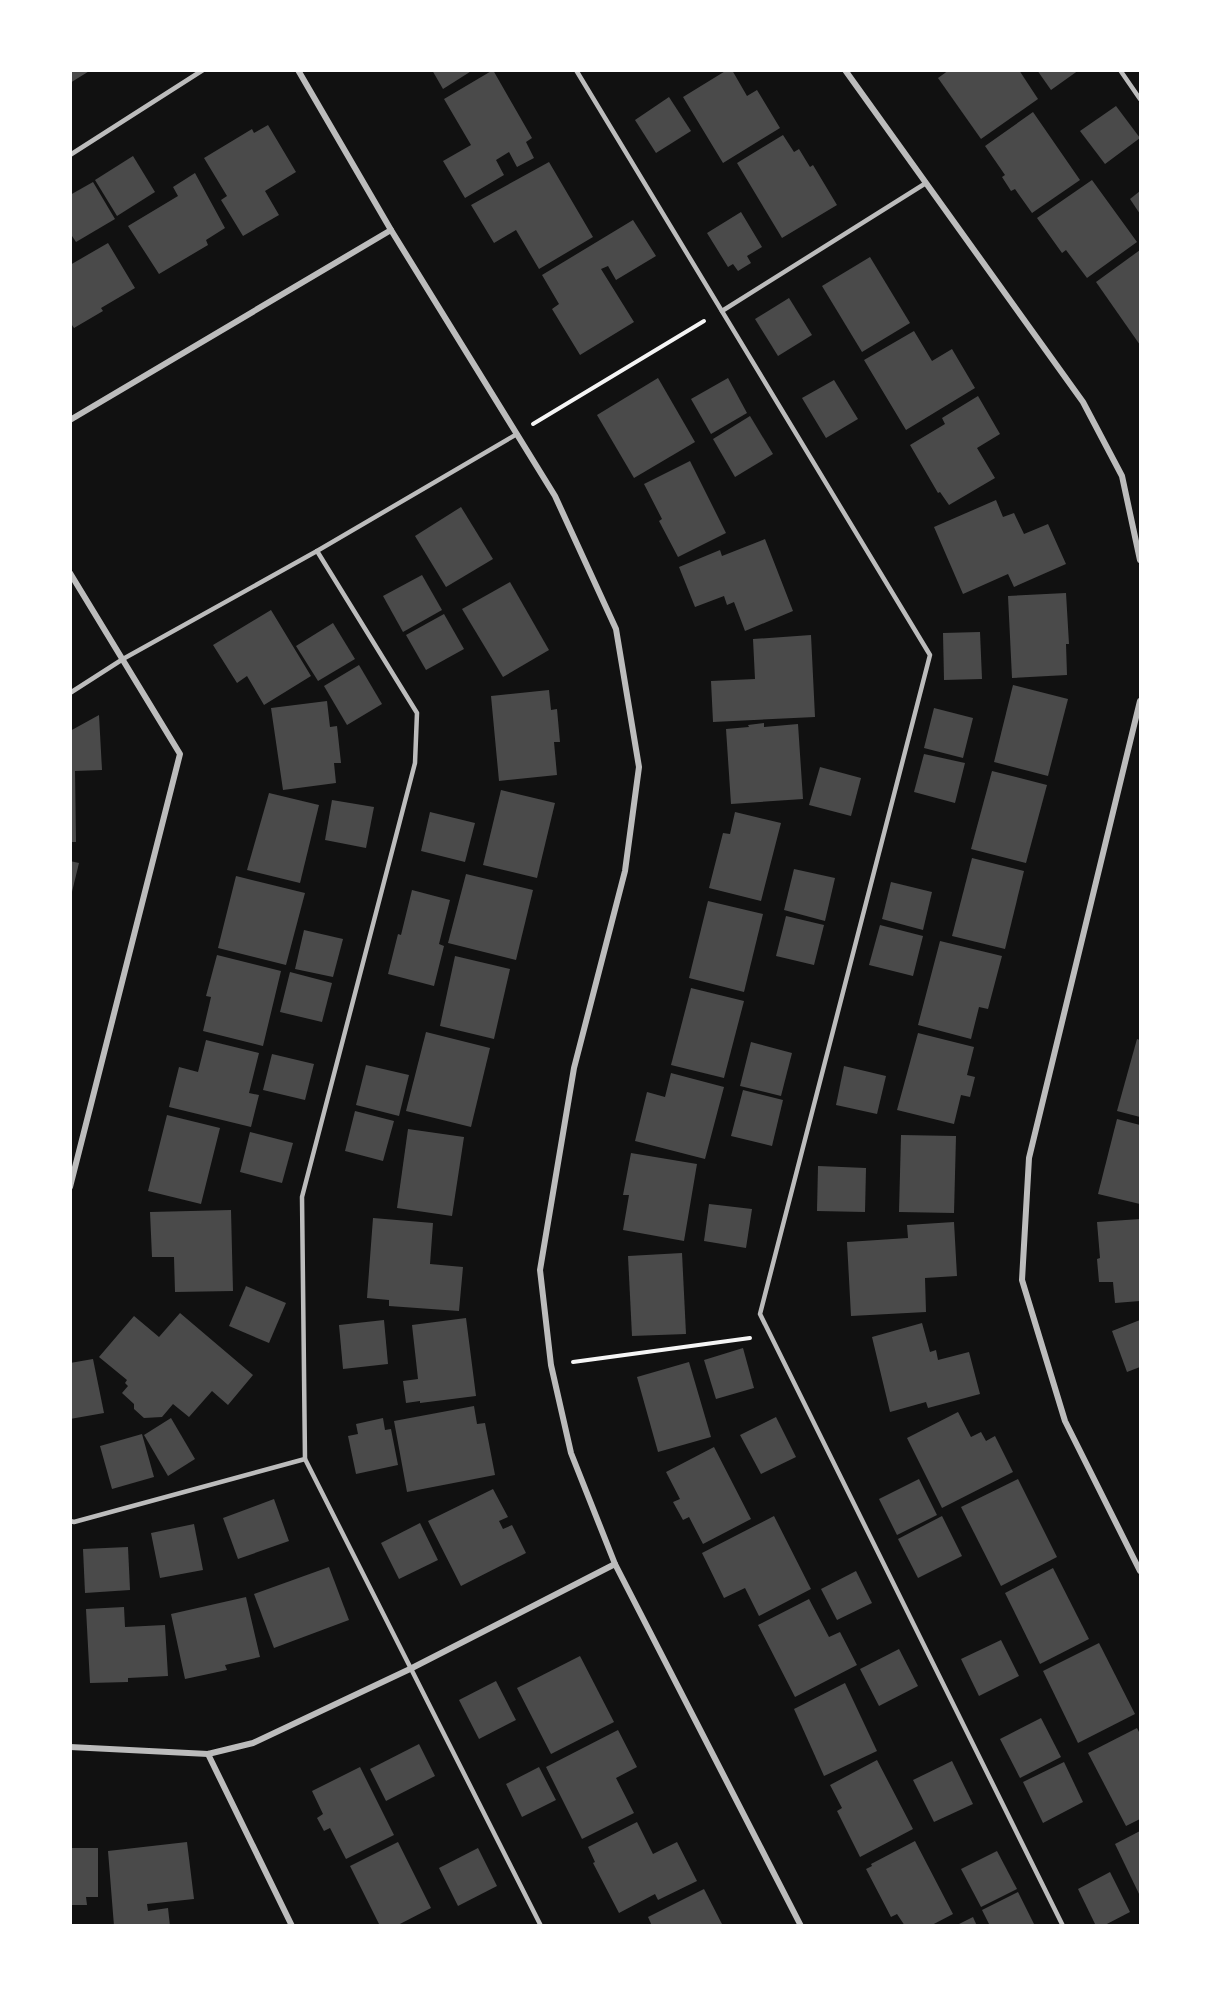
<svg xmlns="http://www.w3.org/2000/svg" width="1211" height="1996" viewBox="0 0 1211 1996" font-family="'Exo 2',sans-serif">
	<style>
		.building { fill: #4a4a4a }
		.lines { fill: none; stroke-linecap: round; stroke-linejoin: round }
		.path { stroke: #f5f5f5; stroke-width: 4 }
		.service { stroke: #bcbcbc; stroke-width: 4.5 }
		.minor { stroke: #bcbcbc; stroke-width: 6 }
	</style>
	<rect width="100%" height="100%" fill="#111"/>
	<g class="building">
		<polygon points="70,70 91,70 70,83"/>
		<polygon points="432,70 473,70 443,89"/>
		<polygon points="493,70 532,138 526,142 534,158 517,167 509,152 496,160 504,175 465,198 443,161 471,145 444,99"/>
		<polygon points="727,70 732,70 747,96 757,90 780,128 723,163 683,97"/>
		<polygon points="949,70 1019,70 1038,99 981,139 938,78"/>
		<polygon points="1037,70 1079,70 1051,90"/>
		<polygon points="669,97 691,131 656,153 635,120"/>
		<polygon points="1116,106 1140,138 1105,164 1080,131"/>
		<polygon points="1033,112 1080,180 1032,213 1015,189 1011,191 1002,177 1005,175 985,146"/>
		<polygon points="268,125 296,172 265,191 279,215 243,236 221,200 227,196 204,158 252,129 254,133"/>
		<polygon points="783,135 794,152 799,149 810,167 813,165 837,205 782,238 737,163"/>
		<polygon points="133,156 155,192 117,216 95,180"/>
		<polygon points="549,162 593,237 539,269 516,230 494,243 471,205"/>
		<polygon points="195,173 225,228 206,240 208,245 159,274 128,226 178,196 173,187"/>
		<polygon points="1092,180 1137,242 1087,278 1066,250 1062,253 1037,218"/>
		<polygon points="93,182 115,219 76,242 70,233 70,195"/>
		<polygon points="1140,191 1140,214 1130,199"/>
		<polygon points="741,212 762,247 747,256 751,263 738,271 733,264 728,267 707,233"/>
		<polygon points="633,220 656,256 616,280 608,266 601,269 634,322 580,355 552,309 559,304 542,275"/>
		<polygon points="108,243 135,288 101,308 103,311 74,328 70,322 70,265"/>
		<polygon points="1140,250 1140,345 1096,282"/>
		<polygon points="870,257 910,323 862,352 822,286"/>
		<polygon points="789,298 812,335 778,356 755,319"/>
		<polygon points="914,331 932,361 952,349 975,388 906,430 864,360"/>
		<polygon points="658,378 695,442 634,478 597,415"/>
		<polygon points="728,378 747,413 711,434 691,399"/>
		<polygon points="834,380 858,419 826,438 802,398"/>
		<polygon points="978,396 1000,434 977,448 995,478 949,505 940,492 938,493 910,445 945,424 942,418"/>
		<polygon points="750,416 773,454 735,477 713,439"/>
		<polygon points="690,461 726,533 678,557 659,521 662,519 644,484"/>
		<polygon points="996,500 1003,517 1014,513 1024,534 1048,524 1066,564 1014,587 1008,574 963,594 934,527"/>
		<polygon points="461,507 493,559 446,587 415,536"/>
		<polygon points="765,539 793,611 745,631 734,602 727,605 724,596 695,607 679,567 720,550 722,556"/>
		<polygon points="422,575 442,610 403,632 383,596"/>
		<polygon points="510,582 549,650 503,677 462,609"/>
		<polygon points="1066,593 1069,644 1066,644 1067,675 1012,678 1008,596"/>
		<polygon points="271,610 311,676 264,705 247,676 237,683 213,645"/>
		<polygon points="444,614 464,649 426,670 406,635"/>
		<polygon points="333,623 355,659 318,681 296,646"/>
		<polygon points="980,632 982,679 944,680 943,633"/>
		<polygon points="811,635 815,717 713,722 711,681 755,679 753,639"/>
		<polygon points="359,665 382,704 347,725 324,686"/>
		<polygon points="1013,685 1068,699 1048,776 994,762"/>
		<polygon points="549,690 551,710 557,709 560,742 554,742 557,775 499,781 491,696"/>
		<polygon points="327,701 330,727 337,726 341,763 334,763 336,783 283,790 271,708"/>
		<polygon points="934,708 973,718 963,758 924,748"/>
		<polygon points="99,715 102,770 75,771 76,842 70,842 70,731"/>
		<polygon points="764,723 764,727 798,724 803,799 731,804 726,729 749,727 748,725"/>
		<polygon points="924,754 965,763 955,803 914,792"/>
		<polygon points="820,767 861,778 851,816 809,805"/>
		<polygon points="992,771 1047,785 1026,863 971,849"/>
		<polygon points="501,790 555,803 537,878 483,865"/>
		<polygon points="269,793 319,805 300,883 247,870"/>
		<polygon points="332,800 374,807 366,848 325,840"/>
		<polygon points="430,812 475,823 465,862 421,851"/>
		<polygon points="735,812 781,823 761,901 709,888 723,833 730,834"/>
		<polygon points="972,858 1024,871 1005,949 952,936"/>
		<polygon points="70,861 79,863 71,896 70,896"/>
		<polygon points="794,869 835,878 825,921 784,910"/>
		<polygon points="466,874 533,890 516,960 448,943"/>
		<polygon points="236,876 305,893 286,965 218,948"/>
		<polygon points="891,882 932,892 923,930 882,919"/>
		<polygon points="412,890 450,900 439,944 444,946 434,986 388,974 398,934 401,935"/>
		<polygon points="708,901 763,914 744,992 689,978"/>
		<polygon points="786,916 824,925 814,965 776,956"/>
		<polygon points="880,925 923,936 913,976 869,965"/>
		<polygon points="304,930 343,939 333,977 295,969"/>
		<polygon points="940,941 1002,956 988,1009 979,1007 971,1039 918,1025"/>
		<polygon points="217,955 281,971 263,1046 203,1031 211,997 206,996"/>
		<polygon points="455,956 510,969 494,1039 440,1026"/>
		<polygon points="290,972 332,983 322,1022 280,1012"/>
		<polygon points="691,988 744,1001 724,1078 671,1065"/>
		<polygon points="426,1032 490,1048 471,1127 406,1111"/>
		<polygon points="918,1033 974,1047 967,1075 975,1077 970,1097 961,1095 954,1124 897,1110"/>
		<polygon points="1137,1039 1140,1040 1140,1117 1117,1111"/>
		<polygon points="206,1040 259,1053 249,1093 259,1095 251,1127 169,1107 179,1067 198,1072"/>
		<polygon points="751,1042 792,1053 781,1096 740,1086"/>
		<polygon points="272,1054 314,1064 305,1100 263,1090"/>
		<polygon points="366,1065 409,1075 399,1116 356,1105"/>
		<polygon points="844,1066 886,1076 877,1114 836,1105"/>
		<polygon points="671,1073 724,1087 705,1159 635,1141 647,1092 665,1097"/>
		<polygon points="743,1090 783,1100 772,1146 731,1136"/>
		<polygon points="355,1111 394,1121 383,1161 345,1151"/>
		<polygon points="167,1115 220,1128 201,1204 148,1191"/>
		<polygon points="1117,1119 1140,1125 1140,1204 1098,1194"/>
		<polygon points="408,1129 464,1137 452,1216 397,1208"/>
		<polygon points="250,1132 293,1143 282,1183 240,1172"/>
		<polygon points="901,1135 956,1136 954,1213 899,1212"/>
		<polygon points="631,1153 697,1164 684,1241 623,1230 629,1195 623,1195"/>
		<polygon points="818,1166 866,1168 865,1212 817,1211"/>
		<polygon points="709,1204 752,1209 746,1248 704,1241"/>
		<polygon points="231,1210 233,1291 175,1292 174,1257 152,1257 150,1212"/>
		<polygon points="373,1218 433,1223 430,1264 463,1267 459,1311 389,1306 389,1300 367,1298"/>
		<polygon points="1140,1219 1140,1301 1115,1303 1113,1282 1099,1282 1097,1259 1100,1258 1097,1222"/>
		<polygon points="954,1222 957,1276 925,1278 926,1312 851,1316 847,1242 908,1238 907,1225"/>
		<polygon points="682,1253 686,1334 632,1336 628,1256"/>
		<polygon points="246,1286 286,1303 269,1343 229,1326"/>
		<polygon points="180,1313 253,1375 228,1405 212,1391 189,1417 173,1404 162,1417 144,1418 134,1409 134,1404 122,1393 128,1386 125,1383 127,1380 99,1357 134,1316 159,1337"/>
		<polygon points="466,1318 476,1396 420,1403 420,1401 406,1403 403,1381 418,1379 412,1325"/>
		<polygon points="384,1320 388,1364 343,1369 339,1325"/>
		<polygon points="1140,1320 1140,1367 1127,1372 1112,1331"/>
		<polygon points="922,1323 930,1352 936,1350 938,1360 969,1352 980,1394 928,1408 926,1402 890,1412 872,1337"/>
		<polygon points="743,1348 754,1388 716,1399 704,1360"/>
		<polygon points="93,1359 104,1413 70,1419 70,1363"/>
		<polygon points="689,1362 711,1437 658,1452 637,1377"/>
		<polygon points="474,1406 477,1424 485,1423 495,1475 407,1492 394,1421"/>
		<polygon points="958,1412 971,1437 981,1432 986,1441 995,1436 1013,1472 942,1508 907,1438"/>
		<polygon points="776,1417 796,1457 761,1474 740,1435"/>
		<polygon points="171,1418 195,1459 168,1476 144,1435"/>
		<polygon points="383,1418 385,1430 391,1429 398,1465 356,1474 348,1436 358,1434 356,1424"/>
		<polygon points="142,1434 154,1477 112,1489 100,1446"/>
		<polygon points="714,1447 751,1519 703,1544 689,1517 683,1520 673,1502 680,1499 666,1472"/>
		<polygon points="919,1479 937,1515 897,1535 879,1499"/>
		<polygon points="1018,1479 1057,1557 1001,1586 961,1507"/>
		<polygon points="493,1489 508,1517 499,1521 503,1529 512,1525 526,1553 461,1586 428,1521"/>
		<polygon points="274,1499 289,1541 238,1559 223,1518"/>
		<polygon points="774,1516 811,1589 759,1616 745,1588 724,1598 702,1553"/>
		<polygon points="942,1516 962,1556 918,1578 898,1539"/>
		<polygon points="420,1523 438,1560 399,1579 381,1543"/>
		<polygon points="194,1524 203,1570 160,1578 151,1533"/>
		<polygon points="128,1547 130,1590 85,1593 83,1549"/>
		<polygon points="329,1567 349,1620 274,1648 254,1594"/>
		<polygon points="1053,1568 1089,1639 1040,1664 1005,1593"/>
		<polygon points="856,1571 872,1603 837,1620 821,1589"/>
		<polygon points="246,1597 260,1657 225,1665 227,1670 185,1679 171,1614"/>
		<polygon points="809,1599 829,1637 840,1632 857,1665 795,1697 758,1625"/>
		<polygon points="124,1607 125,1627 165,1625 168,1676 128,1678 128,1682 90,1683 86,1609"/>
		<polygon points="1001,1640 1019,1676 979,1696 961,1659"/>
		<polygon points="1099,1643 1135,1714 1078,1743 1043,1671"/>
		<polygon points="899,1649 918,1686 879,1706 860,1669"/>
		<polygon points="580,1656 614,1722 551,1754 517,1688"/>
		<polygon points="496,1681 516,1720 479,1739 459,1700"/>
		<polygon points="845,1683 877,1751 824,1776 794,1709"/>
		<polygon points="1041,1718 1061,1757 1020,1778 1000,1739"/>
		<polygon points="1137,1728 1140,1734 1140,1819 1126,1826 1088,1753"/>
		<polygon points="618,1730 637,1767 616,1778 634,1813 582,1839 546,1767"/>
		<polygon points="419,1744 435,1776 386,1801 370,1769"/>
		<polygon points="877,1760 913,1829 860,1857 837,1811 842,1808 830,1785"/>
		<polygon points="952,1761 973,1804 934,1822 913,1780"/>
		<polygon points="1064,1762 1083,1802 1043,1823 1023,1782"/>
		<polygon points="360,1767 394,1835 346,1859 330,1828 324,1831 317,1818 323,1814 312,1791"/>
		<polygon points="539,1767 556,1800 522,1817 506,1784"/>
		<polygon points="637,1822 653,1854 677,1842 697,1881 658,1900 655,1894 619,1913 593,1863 595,1862 588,1847"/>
		<polygon points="1140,1831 1140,1896 1115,1844"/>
		<polygon points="915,1841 953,1914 930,1926 905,1926 897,1914 891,1917 866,1869 872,1866 871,1864"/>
		<polygon points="187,1842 194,1899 147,1904 148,1911 168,1908 170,1926 114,1926 108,1851"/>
		<polygon points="398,1842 431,1908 396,1926 380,1926 350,1866"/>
		<polygon points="70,1848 98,1848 98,1897 86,1897 87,1905 70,1905"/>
		<polygon points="478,1848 497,1886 458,1906 439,1868"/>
		<polygon points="997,1851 1017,1889 981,1907 961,1869"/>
		<polygon points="1110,1872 1130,1912 1103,1926 1096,1926 1078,1889"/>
		<polygon points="704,1889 723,1926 652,1926 648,1917"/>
		<polygon points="1018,1892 1035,1926 990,1926 982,1910"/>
		<polygon points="973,1917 977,1926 955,1926"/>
	</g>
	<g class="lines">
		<g class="path">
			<polyline points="533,424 704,321"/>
			<polyline points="573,1362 750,1338"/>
		</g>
		<g class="service">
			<polyline points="576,70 930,655 760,1314 1063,1926"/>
			<polyline points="1120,70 1140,99"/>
			<polyline points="70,155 203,70"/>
			<polyline points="722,311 926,183"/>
			<polyline points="70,693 123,659 317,551 517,434"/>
			<polyline points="305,1459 541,1926"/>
			<polyline points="70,1521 74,1522 305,1459 302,1197 415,763 417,713 317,551"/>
		</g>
		<g class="minor">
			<polyline points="298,70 391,230 555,496 616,629 639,767 625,871 574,1068 540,1270 551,1365 571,1453 615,1564 801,1926"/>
			<polyline points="845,70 1083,402 1122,476 1140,560"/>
			<polyline points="70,420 391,230"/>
			<polyline points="70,573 180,754 70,1187"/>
			<polyline points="1140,701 1029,1158 1022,1280 1065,1421 1140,1571"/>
			<polyline points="70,1747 208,1754 253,1743 410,1669 615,1564"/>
			<polyline points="208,1754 292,1926"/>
		</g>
	</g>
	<rect width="1211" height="1996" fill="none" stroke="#ffffff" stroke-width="144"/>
</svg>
